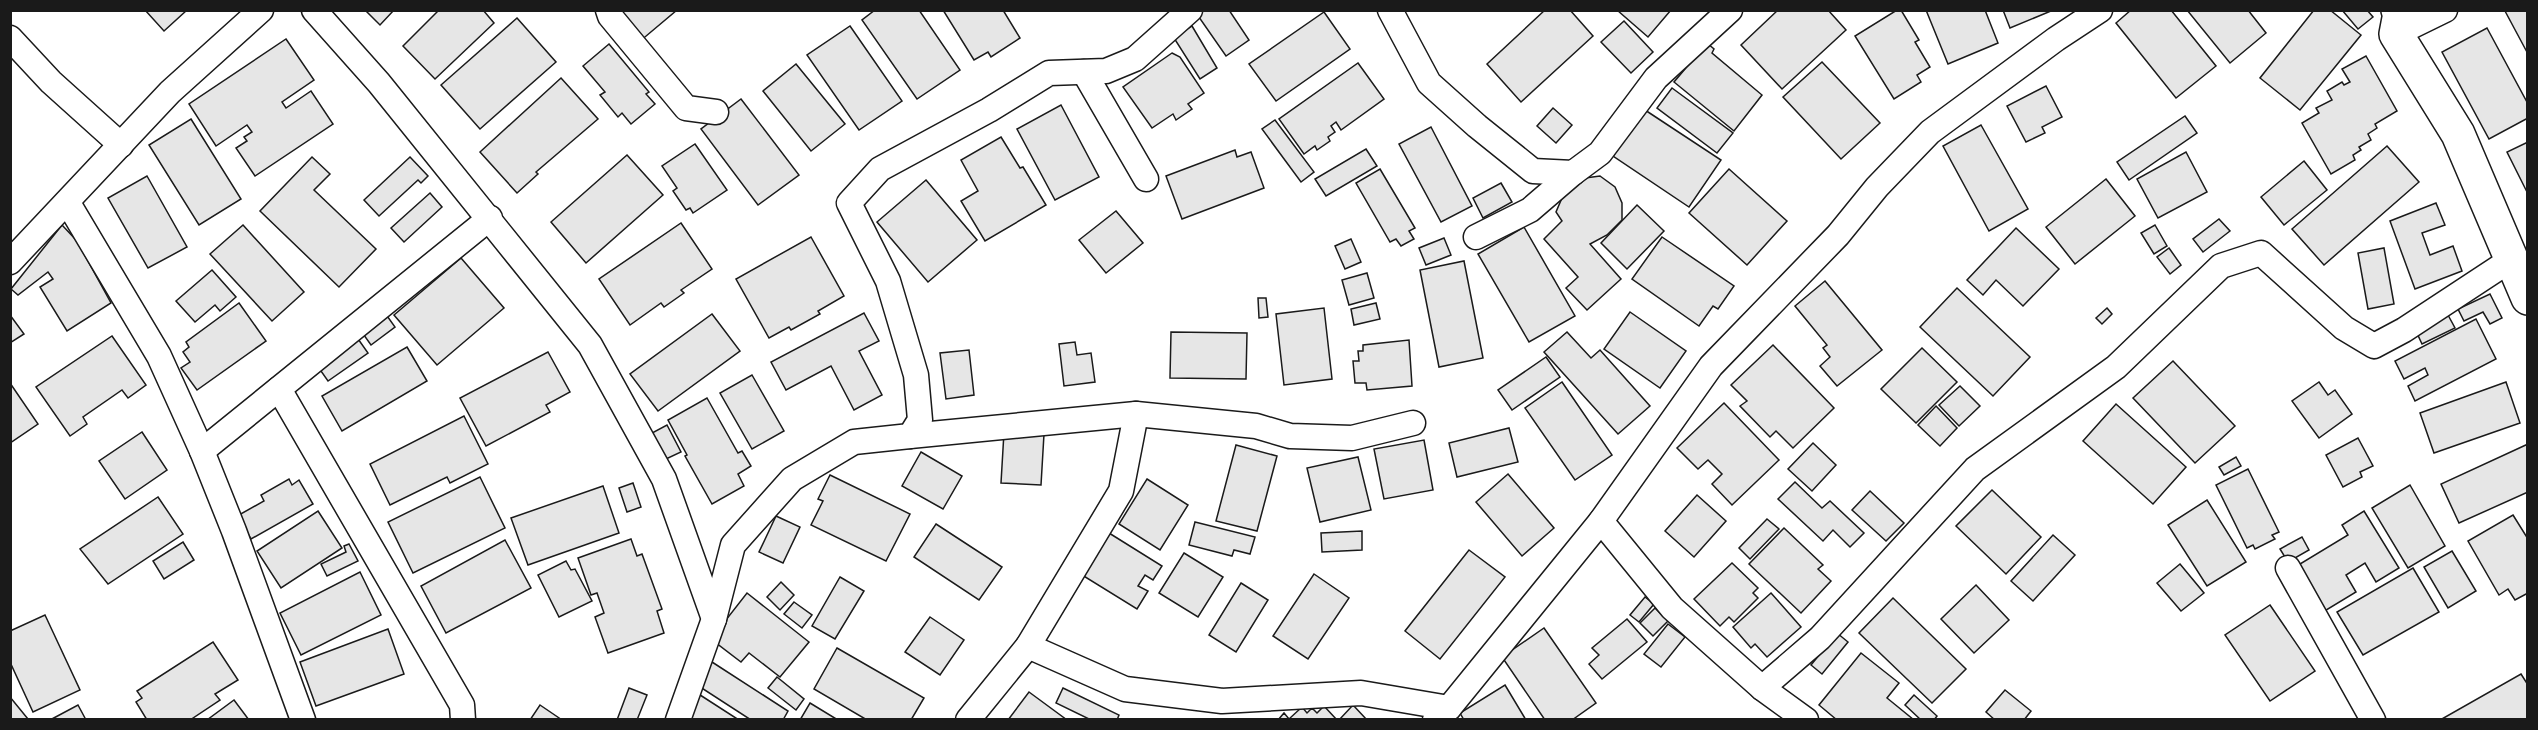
<svg xmlns="http://www.w3.org/2000/svg" width="2538" height="730" viewBox="0 0 2538 730" font-family="Roboto,sans-serif">
	<style>
		.building { fill: #e6e6e6; stroke: #1a1a1a; stroke-width: 1.5 }
		.lines { fill: none; stroke-linecap: round; stroke-linejoin: round }
		.street-casing { stroke: #1a1a1a; stroke-width: 27 }
		.secondary-casing { stroke: #1a1a1a; stroke-width: 36 }
		.street { stroke: #fff; stroke-width: 24 }
		.secondary { stroke: #fff; stroke-width: 33 }
	</style>
	<rect width="100%" height="100%" fill="#fff"/>
	<g class="building">
		<polygon points="145,10 187,10 164,31"/>
		<polygon points="365,10 394,10 380,25"/>
		<polygon points="439,10 483,10 494,23 435,79 403,46"/>
		<polygon points="617,10 677,10 639,42"/>
		<polygon points="875,10 919,10 960,70 917,99 862,20"/>
		<polygon points="943,10 1003,10 1020,38 991,57 988,52 974,60"/>
		<polygon points="1194,10 1229,10 1249,40 1226,56"/>
		<polygon points="1545,10 1570,10 1593,36 1521,102 1487,64"/>
		<polygon points="1617,10 1671,10 1648,37"/>
		<polygon points="1778,10 1828,10 1846,30 1782,89 1741,45"/>
		<polygon points="1897,10 1901,10 1919,40 1915,42 1930,67 1917,75 1921,82 1894,99 1855,36"/>
		<polygon points="1926,10 1985,10 1998,43 1948,64"/>
		<polygon points="2003,10 2051,10 2051,11 2010,28"/>
		<polygon points="2131,10 2171,10 2216,66 2176,98 2116,23"/>
		<polygon points="2187,10 2248,10 2266,33 2230,63"/>
		<polygon points="2314,10 2330,10 2361,35 2300,110 2260,78"/>
		<polygon points="2342,10 2367,10 2373,17 2358,29"/>
		<polygon points="2528,10 2528,54 2505,11"/>
		<polygon points="1324,12 1350,49 1276,101 1249,64"/>
		<polygon points="517,18 556,62 480,129 441,85"/>
		<polygon points="1624,21 1653,52 1631,73 1601,42"/>
		<polygon points="850,26 902,101 859,130 807,55"/>
		<polygon points="1192,26 1217,68 1200,79 1174,38"/>
		<polygon points="2487,28 2528,104 2528,118 2489,139 2442,52"/>
		<polygon points="286,39 314,80 282,102 286,108 311,91 333,124 255,176 236,148 247,141 244,137 252,132 247,125 216,146 189,104"/>
		<polygon points="1707,43 1714,49 1712,53 1762,95 1734,131 1674,82"/>
		<polygon points="609,44 649,92 646,94 655,104 631,124 622,113 618,117 600,95 605,92 583,66"/>
		<polygon points="1172,53 1180,57 1204,93 1188,104 1192,109 1176,120 1173,114 1152,128 1123,87"/>
		<polygon points="2366,56 2397,111 2375,124 2377,128 2368,134 2371,140 2359,147 2361,150 2353,155 2355,160 2331,174 2302,123 2319,113 2316,108 2332,100 2327,91 2342,82 2344,85 2350,82 2342,69"/>
		<polygon points="1822,62 1880,123 1841,159 1783,97"/>
		<polygon points="1358,63 1384,99 1341,130 1336,122 1331,126 1335,132 1328,137 1330,141 1317,150 1315,146 1304,154 1279,119"/>
		<polygon points="796,64 845,124 811,151 763,91"/>
		<polygon points="561,78 598,119 536,172 538,174 517,193 480,152"/>
		<polygon points="2046,86 2062,117 2042,127 2045,133 2026,142 2007,106"/>
		<polygon points="1672,88 1733,133 1717,153 1657,108"/>
		<polygon points="741,99 799,175 758,205 701,129"/>
		<polygon points="1061,105 1099,177 1055,200 1017,129"/>
		<polygon points="1553,108 1572,125 1556,143 1537,126"/>
		<polygon points="1645,110 1721,160 1689,207 1613,156"/>
		<polygon points="2185,116 2197,133 2129,180 2117,162"/>
		<polygon points="191,119 241,199 199,225 149,145"/>
		<polygon points="1275,120 1314,172 1301,182 1262,129"/>
		<polygon points="1981,125 2028,209 1989,231 1943,146"/>
		<polygon points="1431,127 1472,206 1441,222 1399,144"/>
		<polygon points="1001,137 1020,168 1023,167 1046,205 985,241 961,201 978,191 961,160"/>
		<polygon points="2528,142 2528,194 2507,152"/>
		<polygon points="695,144 727,190 693,213 690,208 686,210 673,191 677,188 662,166"/>
		<polygon points="2387,146 2419,182 2324,265 2292,229"/>
		<polygon points="1366,149 1377,166 1326,196 1315,179"/>
		<polygon points="1235,150 1237,157 1251,152 1264,188 1182,219 1166,176"/>
		<polygon points="2186,152 2207,192 2158,218 2137,179"/>
		<polygon points="627,155 663,195 586,263 551,222"/>
		<polygon points="312,157 330,174 314,190 376,249 339,287 260,211"/>
		<polygon points="410,157 428,176 421,183 418,180 379,216 364,200"/>
		<polygon points="2304,161 2327,190 2284,225 2261,197"/>
		<polygon points="1380,169 1415,228 1409,231 1414,239 1401,246 1396,239 1390,242 1356,183"/>
		<polygon points="1729,169 1787,221 1747,265 1689,213"/>
		<polygon points="147,176 187,247 148,268 108,198"/>
		<polygon points="1600,176 1615,187 1622,203 1622,220 1607,235 1590,244 1621,279 1587,310 1566,288 1578,277 1544,239 1562,221 1556,212 1562,198 1585,178"/>
		<polygon points="2106,179 2135,216 2075,264 2046,227"/>
		<polygon points="926,180 977,240 928,282 877,222"/>
		<polygon points="1501,183 1512,202 1483,218 1473,198"/>
		<polygon points="430,193 442,207 404,242 391,228"/>
		<polygon points="2436,203 2445,225 2422,233 2430,255 2453,246 2462,271 2415,289 2390,221"/>
		<polygon points="1637,205 1664,231 1627,269 1601,243"/>
		<polygon points="1116,211 1143,243 1106,273 1079,240"/>
		<polygon points="2219,219 2230,231 2203,252 2193,239"/>
		<polygon points="681,223 712,269 681,290 684,293 664,307 661,303 630,325 599,279"/>
		<polygon points="62,225 77,241 111,303 67,331 40,287 53,279 48,272 18,295 11,289"/>
		<polygon points="243,225 304,292 272,321 210,254"/>
		<polygon points="2155,225 2167,246 2154,254 2141,233"/>
		<polygon points="1524,227 1575,316 1529,342 1478,254"/>
		<polygon points="2016,228 2059,269 2023,306 1996,280 1983,295 1967,280"/>
		<polygon points="811,237 844,296 818,311 820,314 791,330 789,327 769,338 736,279"/>
		<polygon points="1662,237 1734,286 1718,309 1713,306 1699,326 1632,279"/>
		<polygon points="1444,238 1451,255 1426,265 1419,248"/>
		<polygon points="1351,239 1361,262 1345,269 1335,246"/>
		<polygon points="2169,248 2181,265 2170,274 2157,257"/>
		<polygon points="2384,248 2394,304 2368,309 2358,253"/>
		<polygon points="461,258 504,308 437,365 394,315"/>
		<polygon points="1464,261 1483,358 1439,367 1420,270"/>
		<polygon points="212,270 236,297 220,311 215,305 195,322 176,301"/>
		<polygon points="1367,273 1374,298 1349,305 1342,280"/>
		<polygon points="1825,281 1882,350 1837,386 1820,366 1830,357 1823,348 1827,345 1795,306"/>
		<polygon points="1957,288 2030,357 1993,396 1920,327"/>
		<polygon points="2490,294 2502,318 2490,324 2483,312 2464,321 2458,309"/>
		<polygon points="1258,298 1266,298 1268,317 1259,318"/>
		<polygon points="239,303 266,341 197,390 181,368 190,362 183,352 189,347 186,342"/>
		<polygon points="1376,303 1380,319 1354,325 1351,309"/>
		<polygon points="380,306 395,327 371,345 356,324"/>
		<polygon points="1324,308 1332,379 1284,385 1276,314"/>
		<polygon points="2107,308 2112,314 2102,324 2096,318"/>
		<polygon points="1630,312 1686,351 1660,388 1604,349"/>
		<polygon points="864,313 879,341 859,351 882,395 854,410 831,366 786,390 771,362"/>
		<polygon points="712,314 740,351 658,411 630,374"/>
		<polygon points="10,315 24,334 10,343"/>
		<polygon points="2448,315 2455,328 2422,344 2416,331"/>
		<polygon points="2476,319 2496,359 2415,401 2408,386 2428,375 2425,368 2404,379 2395,361"/>
		<polygon points="1171,332 1247,333 1246,379 1170,378"/>
		<polygon points="1567,332 1591,358 1600,350 1650,406 1618,434 1544,352"/>
		<polygon points="112,336 146,385 128,398 122,390 83,417 87,424 70,436 36,387"/>
		<polygon points="356,336 368,353 328,381 316,364"/>
		<polygon points="1409,340 1412,386 1367,390 1366,383 1355,383 1353,361 1359,361 1358,351 1363,351 1363,345"/>
		<polygon points="1075,342 1077,355 1091,353 1095,382 1064,386 1059,344"/>
		<polygon points="1773,345 1834,408 1793,448 1776,431 1770,437 1740,406 1747,401 1731,385"/>
		<polygon points="407,347 427,381 342,431 322,396"/>
		<polygon points="1922,348 1957,382 1916,423 1881,389"/>
		<polygon points="969,350 974,395 946,399 940,353"/>
		<polygon points="548,352 570,392 546,405 550,412 486,446 460,398"/>
		<polygon points="1546,357 1560,377 1512,410 1498,390"/>
		<polygon points="2173,361 2235,426 2195,463 2133,398"/>
		<polygon points="752,375 784,431 752,449 720,393"/>
		<polygon points="1562,382 1612,455 1575,480 1525,408"/>
		<polygon points="2319,382 2328,395 2335,390 2352,414 2319,438 2292,401"/>
		<polygon points="2506,382 2520,423 2434,453 2420,413"/>
		<polygon points="10,383 38,424 10,443"/>
		<polygon points="1960,386 1980,406 1959,426 1939,405"/>
		<polygon points="707,398 738,453 742,451 751,466 738,474 744,486 712,504 685,456 687,455 668,420"/>
		<polygon points="1724,403 1779,460 1732,505 1712,484 1722,474 1708,460 1698,469 1677,448"/>
		<polygon points="2116,404 2186,467 2153,504 2083,441"/>
		<polygon points="1936,406 1957,428 1940,446 1918,425"/>
		<polygon points="464,416 488,464 450,483 447,477 390,505 370,464"/>
		<polygon points="667,425 681,452 666,459 652,433"/>
		<polygon points="1509,428 1518,462 1457,477 1449,443"/>
		<polygon points="142,432 167,470 125,499 99,461"/>
		<polygon points="1004,432 1044,434 1041,485 1001,483"/>
		<polygon points="2358,438 2373,466 2360,472 2362,477 2343,487 2326,455"/>
		<polygon points="1424,440 1433,490 1384,499 1374,449"/>
		<polygon points="1813,443 1836,465 1812,491 1788,469"/>
		<polygon points="2528,444 2528,492 2459,523 2441,484"/>
		<polygon points="1236,445 1277,456 1257,531 1216,521"/>
		<polygon points="921,452 962,476 943,509 902,486"/>
		<polygon points="1358,457 1371,510 1320,522 1307,468"/>
		<polygon points="2236,457 2241,466 2224,475 2219,467"/>
		<polygon points="2248,469 2279,532 2272,535 2275,539 2255,549 2253,545 2247,548 2216,485"/>
		<polygon points="1508,474 1554,528 1522,556 1476,502"/>
		<polygon points="830,475 910,514 886,561 811,525 823,501 818,499"/>
		<polygon points="480,477 505,528 413,573 388,522"/>
		<polygon points="289,479 292,485 299,480 313,504 251,539 237,516 264,501 261,495"/>
		<polygon points="1147,479 1188,505 1160,550 1119,524"/>
		<polygon points="1795,482 1822,508 1830,501 1864,533 1850,547 1833,530 1823,541 1778,499"/>
		<polygon points="633,483 641,507 627,512 619,488"/>
		<polygon points="2410,485 2445,546 2408,568 2372,508"/>
		<polygon points="603,486 619,533 528,565 511,518"/>
		<polygon points="1992,490 2041,537 2006,574 1956,526"/>
		<polygon points="1870,491 1904,523 1886,541 1852,510"/>
		<polygon points="1697,495 1726,521 1694,557 1665,531"/>
		<polygon points="158,497 183,534 108,584 80,549"/>
		<polygon points="2207,500 2246,562 2207,586 2168,525"/>
		<polygon points="318,511 342,548 281,588 257,551"/>
		<polygon points="2364,511 2399,568 2376,582 2365,563 2346,575 2356,592 2323,612 2295,567 2348,535 2342,525"/>
		<polygon points="2513,515 2528,539 2528,593 2515,600 2508,589 2499,595 2468,541"/>
		<polygon points="776,516 800,527 783,563 759,552"/>
		<polygon points="1767,519 1779,529 1750,559 1739,548"/>
		<polygon points="1195,522 1255,537 1250,554 1234,550 1232,556 1189,545"/>
		<polygon points="936,524 1002,567 979,600 914,557"/>
		<polygon points="1784,528 1823,565 1818,569 1831,581 1801,613 1749,564"/>
		<polygon points="1362,531 1362,550 1322,552 1321,533"/>
		<polygon points="1109,533 1162,566 1153,580 1145,575 1138,586 1148,591 1137,609 1082,575"/>
		<polygon points="2053,535 2075,555 2033,601 2011,581"/>
		<polygon points="2302,537 2309,550 2288,562 2280,549"/>
		<polygon points="631,539 637,556 642,554 662,609 657,611 664,633 608,653 595,617 604,613 597,593 591,595 578,558"/>
		<polygon points="505,540 531,588 446,633 421,586"/>
		<polygon points="183,542 194,560 164,579 153,561"/>
		<polygon points="349,544 358,561 327,576 321,564 346,552 344,546"/>
		<polygon points="1469,550 1505,577 1440,659 1405,631"/>
		<polygon points="2452,551 2476,591 2448,608 2424,567"/>
		<polygon points="1184,553 1223,577 1198,617 1159,593"/>
		<polygon points="566,561 571,570 575,569 592,601 559,617 538,575"/>
		<polygon points="1732,563 1758,588 1753,593 1758,598 1734,622 1729,617 1720,626 1694,599"/>
		<polygon points="2180,564 2204,593 2181,611 2157,583"/>
		<polygon points="2413,568 2439,612 2363,655 2337,612"/>
		<polygon points="360,572 381,615 301,655 280,613"/>
		<polygon points="1314,574 1349,598 1308,659 1273,636"/>
		<polygon points="840,577 864,591 835,639 812,626"/>
		<polygon points="781,582 794,595 780,610 767,597"/>
		<polygon points="1241,583 1268,600 1236,652 1209,635"/>
		<polygon points="1976,585 2009,620 1974,653 1941,619"/>
		<polygon points="747,593 809,642 780,677 749,653 741,662 711,639"/>
		<polygon points="1771,593 1801,627 1767,657 1755,644 1751,648 1733,627"/>
		<polygon points="1645,597 1654,604 1639,622 1630,615"/>
		<polygon points="1893,598 1966,669 1932,703 1859,633"/>
		<polygon points="794,602 812,615 802,628 784,614"/>
		<polygon points="2270,605 2315,671 2270,701 2225,635"/>
		<polygon points="1655,608 1668,621 1653,636 1640,623"/>
		<polygon points="45,615 80,690 33,712 10,662 10,631"/>
		<polygon points="930,617 964,640 940,675 905,652"/>
		<polygon points="1627,619 1647,642 1602,679 1589,664 1599,655 1592,648"/>
		<polygon points="1668,624 1685,637 1661,667 1644,654"/>
		<polygon points="1544,628 1596,703 1572,720 1545,720 1502,657"/>
		<polygon points="388,629 404,674 316,706 300,662"/>
		<polygon points="1837,633 1848,642 1822,674 1811,665"/>
		<polygon points="213,642 238,680 215,694 220,700 190,720 147,720 136,702 142,698 137,691"/>
		<polygon points="837,648 924,698 911,720 867,720 814,689"/>
		<polygon points="1861,653 1899,683 1887,698 1914,720 1837,720 1819,705"/>
		<polygon points="712,662 788,711 783,720 751,720 697,685"/>
		<polygon points="2521,674 2528,685 2528,720 2440,720"/>
		<polygon points="777,677 804,699 796,710 768,688"/>
		<polygon points="1505,685 1526,720 1464,720 1460,713"/>
		<polygon points="629,688 647,695 637,720 617,720"/>
		<polygon points="1063,688 1119,715 1117,720 1091,720 1056,703"/>
		<polygon points="2005,690 2031,711 2024,720 1995,720 1986,712"/>
		<polygon points="1029,692 1067,720 1008,720"/>
		<polygon points="697,693 739,720 693,720 684,714"/>
		<polygon points="1914,695 1937,716 1934,720 1921,720 1905,705"/>
		<polygon points="10,697 28,719 28,720 10,720"/>
		<polygon points="234,700 249,720 207,720"/>
		<polygon points="810,703 838,720 800,720"/>
		<polygon points="78,705 86,720 50,720"/>
		<polygon points="540,705 562,720 530,720"/>
		<polygon points="1353,705 1367,720 1339,720"/>
		<polygon points="1324,706 1337,720 1278,720 1284,713 1289,719 1302,707 1307,713 1312,708 1317,713"/>
	</g>
	<g class="lines">
		<g class="street-casing">
			<g id="street">
				<polyline points="314,10 379,83 590,345 664,479 714,619"/>
				<polyline points="608,10 610,16 686,108 716,112"/>
				<polyline points="1390,10 1429,83 1477,126 1533,171 1573,173 1600,153 1656,78 1730,10"/>
				<polyline points="2396,34 2445,10"/>
				<polyline points="10,38 51,82 121,145"/>
				<polyline points="1084,72 1146,179"/>
				<polyline points="68,203 159,356 202,451 234,531 303,720"/>
				<polyline points="1476,237 1530,210 1573,173"/>
				<polyline points="10,262 170,92 261,10"/>
				<polyline points="279,389 462,705 463,720"/>
				<polyline points="910,436 1136,414 1256,426 1290,436 1352,438 1413,423"/>
				<polyline points="202,451 490,218"/>
				<polyline points="1601,521 1672,608 1762,688 1806,720"/>
				<polyline points="2288,568 2373,720"/>
				<polyline points="1028,646 1125,689 1222,701 1361,693 1449,708"/>
				<polyline points="1762,688 1820,638 1975,469 2116,367 2221,266 2261,253 2344,328 2374,346 2404,330 2512,259"/>
				<polyline points="678,720 714,619 733,545 792,479 854,442 910,436 920,420 916,375 888,281 849,203 880,169 989,110 1049,73 1106,71 1135,59 1190,10"/>
				<polyline points="968,720 1028,646 1121,491 1136,414"/>
				<polyline points="1435,720 1449,708 1601,521 1711,366 1838,235 1877,187 1930,132 2056,39 2100,10"/>
			</g>
		</g>
		<g class="secondary-casing">
			<polyline id="secondary" points="2398,10 2400,13 2396,34 2458,134 2528,298"/>
		</g>
		<use href="#street" class="street"/>
		<use href="#secondary" class="secondary"/>
	</g>
	<rect width="2538" height="730" fill="none" stroke="#1a1a1a" stroke-width="24"/>
</svg>
